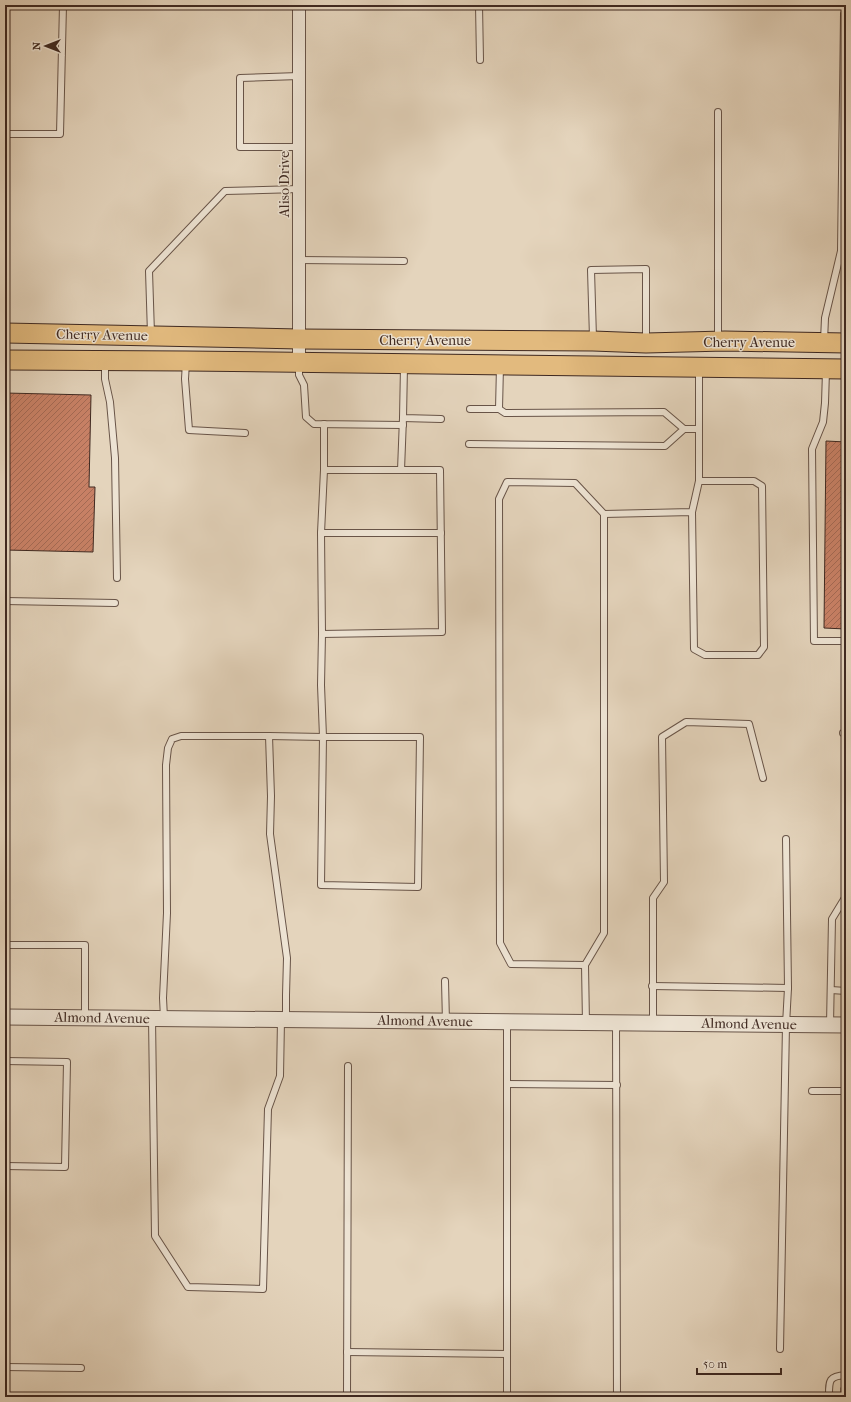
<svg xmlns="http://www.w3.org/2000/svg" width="851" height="1402" viewBox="0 0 851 1402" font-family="'IM FELL French Canon',serif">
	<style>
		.building { fill: url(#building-hatch); stroke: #3f2921 }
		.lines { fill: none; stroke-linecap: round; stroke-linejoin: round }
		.service-casing { stroke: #685448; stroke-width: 8 }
		.minor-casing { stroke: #685448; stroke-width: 14 }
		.tertiary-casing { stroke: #685448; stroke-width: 17 }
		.primary-casing { stroke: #3f2921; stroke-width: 21 }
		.service { stroke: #ede3d3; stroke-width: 6 }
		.minor { stroke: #ede3d3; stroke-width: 12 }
		.tertiary { stroke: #ede3d3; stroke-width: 15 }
		.primary { stroke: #e2ba7e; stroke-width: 19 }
		.labels { text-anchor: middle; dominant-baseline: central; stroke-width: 3; stroke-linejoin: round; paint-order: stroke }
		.street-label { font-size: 14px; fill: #3f2921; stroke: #ede3d3 }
	</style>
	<defs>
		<pattern id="building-hatch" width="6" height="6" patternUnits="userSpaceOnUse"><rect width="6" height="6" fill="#c88166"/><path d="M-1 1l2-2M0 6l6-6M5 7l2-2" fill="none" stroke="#a46a54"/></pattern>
	</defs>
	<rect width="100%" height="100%" fill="#e4d4bc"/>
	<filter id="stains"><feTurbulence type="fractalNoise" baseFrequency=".005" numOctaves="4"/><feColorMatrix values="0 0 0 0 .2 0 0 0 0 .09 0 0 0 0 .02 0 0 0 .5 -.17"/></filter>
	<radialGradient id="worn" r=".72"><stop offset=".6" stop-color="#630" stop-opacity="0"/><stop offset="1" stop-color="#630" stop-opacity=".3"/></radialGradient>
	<g class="building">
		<polygon points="5,393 91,395 89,487 95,487 93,552 5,550"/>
		<polygon points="826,441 846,442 846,629 824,628"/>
		<rect x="841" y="1388" width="5" height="9"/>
	</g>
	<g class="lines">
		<g class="service-casing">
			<g id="service">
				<polyline points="479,5 480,60"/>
				<polyline points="299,76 240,78 240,147 299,147"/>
				<polyline points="718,112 718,340"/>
				<polyline points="5,134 60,134 63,5"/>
				<polyline points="299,260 404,261"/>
				<polyline points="151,334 149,271 225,191 299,189"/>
				<polyline points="593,338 591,270 646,269 646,341"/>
				<polyline points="824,341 825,318 841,251 844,14 846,14"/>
				<polyline points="186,362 185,379 189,430 245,433"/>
				<polyline points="105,363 105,379 110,402 115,458 117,578"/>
				<polyline points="299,365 299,375 304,385 306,417 314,424 403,425"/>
				<polyline points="404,366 403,418 441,419"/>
				<polyline points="699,369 699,481"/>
				<polyline points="826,371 825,403 823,422 812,449 814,641 846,641"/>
				<polyline points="470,409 499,409"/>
				<polyline points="684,429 699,429"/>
				<polyline points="469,444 665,446 684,429 664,412 505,413 499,409 500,366"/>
				<polyline points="324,470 324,424"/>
				<polyline points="401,470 440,470 442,632 322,634 321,533 324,470 401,470 403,418"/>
				<polyline points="604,514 692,512 699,481 754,481 762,486 764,647 758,655 705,655 694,649 692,512"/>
				<polyline points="321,533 441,533"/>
				<polyline points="5,601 115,603"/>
				<polyline points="843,733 846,733"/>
				<polyline points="269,736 323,737 321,885 418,887 420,737 323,737 321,685 322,634"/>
				<polyline points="5,945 85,945 85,1017"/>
				<polyline points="585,965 604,933 604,514 575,483 507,482 499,499 500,943 511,964 585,965 586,1023"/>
				<polyline points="445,981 446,1022"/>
				<polyline points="652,986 788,988"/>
				<polyline points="831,990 846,991"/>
				<polyline points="152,1018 155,1236 188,1287 263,1289 268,1109 280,1076 281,1020"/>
				<polyline points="164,1018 163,998 167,913 166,765 168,748 172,739 181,736 269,736 271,796 270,834 287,958 286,995 286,1019"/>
				<polyline points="616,1023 617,1397"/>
				<polyline points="653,1023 653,898 664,882 662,737 686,722 749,724 763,778"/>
				<polyline points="830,1025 832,919 846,896"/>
				<polyline points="5,1061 67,1062 65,1167 5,1166"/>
				<polyline points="507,1084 617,1085"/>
				<polyline points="812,1091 846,1091"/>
				<polyline points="780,1349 786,1025 788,988 786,839"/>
				<polyline points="347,1352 507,1354"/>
				<polyline points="5,1367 81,1368"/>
				<polyline points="347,1397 348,1066"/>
				<polyline points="507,1397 507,1023"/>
				<path d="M829 1397C829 1381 828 1376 846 1375"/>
			</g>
		</g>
		<g class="minor-casing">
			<polyline id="minor" points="299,5 299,363"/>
		</g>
		<g class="tertiary-casing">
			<polyline id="tertiary" points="5,1017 846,1025"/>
		</g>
		<g class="primary-casing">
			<g id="primary">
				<polyline points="5,333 299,339 593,341 646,343 725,341 846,343"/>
				<polyline points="5,360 186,361 846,369"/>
			</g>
		</g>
		<use href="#service" class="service"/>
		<use href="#minor" class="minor"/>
		<use href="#tertiary" class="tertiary"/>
		<use href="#primary" class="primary"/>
	</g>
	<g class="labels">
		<g class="street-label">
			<text transform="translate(284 184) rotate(-90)">Aliso Drive</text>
			<text transform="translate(102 335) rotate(1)">Cherry Avenue</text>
			<text x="425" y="340">Cherry Avenue</text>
			<text x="749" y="342">Cherry Avenue</text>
			<text transform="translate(102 1018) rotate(1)">Almond Avenue</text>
			<text transform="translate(425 1021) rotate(1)">Almond Avenue</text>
			<text transform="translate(749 1024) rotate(1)">Almond Avenue</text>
		</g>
	</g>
	<rect width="851" height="1402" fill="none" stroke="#e4d4bc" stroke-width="20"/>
	<rect x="6" y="6" width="839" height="1390" fill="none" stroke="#3f2921" stroke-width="2"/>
	<rect x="10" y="10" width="831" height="1382" fill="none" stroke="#3f2921"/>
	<g transform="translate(46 46) rotate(270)" stroke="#ede3d3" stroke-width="3" paint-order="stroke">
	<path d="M0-3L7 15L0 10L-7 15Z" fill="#3f2921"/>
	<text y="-6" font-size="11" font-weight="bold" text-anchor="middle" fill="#3f2921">N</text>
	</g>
	<path d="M697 1368v6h84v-6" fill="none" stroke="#3f2921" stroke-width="2"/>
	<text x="703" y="1368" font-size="12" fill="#3f2921" stroke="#ede3d3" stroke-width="3" paint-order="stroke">50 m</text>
	<rect width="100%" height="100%" filter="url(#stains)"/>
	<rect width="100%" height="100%" fill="url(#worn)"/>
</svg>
